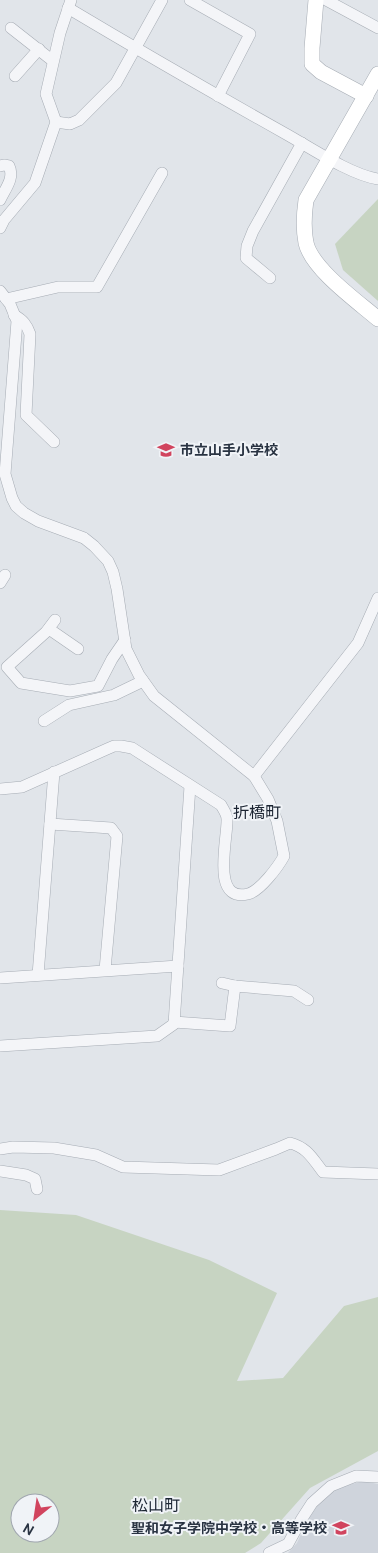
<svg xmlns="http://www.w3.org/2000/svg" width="378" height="1553" viewBox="0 0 378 1553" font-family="Cabin,'Noto Sans JP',sans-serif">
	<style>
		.built { fill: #cfd4dc }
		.green { fill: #c7d4c2; fill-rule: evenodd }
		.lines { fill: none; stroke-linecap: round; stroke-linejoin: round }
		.street-casing { stroke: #a6acb4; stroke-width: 12 }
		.secondary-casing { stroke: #a6acb4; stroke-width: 16 }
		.street { stroke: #f4f5f8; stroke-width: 11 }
		.secondary { stroke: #fff; stroke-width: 15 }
		.labels { text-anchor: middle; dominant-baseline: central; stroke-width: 4; stroke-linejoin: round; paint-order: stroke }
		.poi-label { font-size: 14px; font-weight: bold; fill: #293342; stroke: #f0f3f7; text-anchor: start }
		.quarter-label { font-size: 16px; fill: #1b2432; stroke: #f0f3f7 }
	</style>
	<rect width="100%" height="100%" fill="#e1e5ea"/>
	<polygon class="built" points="363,1481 378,1484 378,1553 288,1553 297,1543 311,1512 334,1489"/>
	<g class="green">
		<polygon points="378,199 378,301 343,270 335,244"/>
		<path d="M0 1210 76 1215 209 1260 277 1293 237 1381 283 1378 344 1306 378 1297V1451L310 1488 261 1543 245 1553H0ZM20 1503H50V1533H20Z"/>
	</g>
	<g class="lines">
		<g class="street-casing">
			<g id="street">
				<polyline points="190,0 250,34 218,96"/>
				<polyline points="326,0 378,28"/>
				<path d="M68 8C140 51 213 93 286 134 311 148 351 175 378 179"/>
				<polyline points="11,28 53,61"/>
				<polyline points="15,76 39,49"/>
				<polyline points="56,122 70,124 79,120 116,83 162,0"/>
				<path d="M0 166 4 165 9 166C15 178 5 189 0 200"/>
				<polyline points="0,228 4,220 35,183 56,122 46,94 60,33 71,0"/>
				<polyline points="270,278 246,258 247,246 253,231 302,143"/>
				<path d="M0 291 10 304 17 321 5 474 12 498 16 506 24 513 38 521 84 538 94 546 108 561 113 572 117 589 126 649 139 675 154 696 254 776 268 799 277 821 284 856C278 867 260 891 248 894 210 903 228 838 227 819 227 814 223 809 221 805L132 748 121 746H114L107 749 22 787 0 789"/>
				<polyline points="6,299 58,287 97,287 162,173"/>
				<path d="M14 315C23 320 27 325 30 334L26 415 54 442"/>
				<polyline points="0,583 5,575"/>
				<polyline points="55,620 46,632 7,667 21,683 70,691 98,686 112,659 125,640"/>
				<polyline points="49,629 78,649"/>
				<polyline points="44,721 69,705 114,695 143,681"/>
				<polyline points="254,776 358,643 378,598"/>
				<polyline points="50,824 111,828 117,836 105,970"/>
				<polyline points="38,975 54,772"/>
				<polyline points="0,978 178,966"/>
				<polyline points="222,983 235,986 294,991 308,1000"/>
				<polyline points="174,1022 230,1026 235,986"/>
				<polyline points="0,1046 157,1036 174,1024 190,786"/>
				<path d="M0 1149 13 1147 54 1148 96 1155 123 1167 219 1170 276 1149 290 1143C308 1148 312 1158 323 1172L378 1174"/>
				<polyline points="0,1171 26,1175 35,1179 37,1189"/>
				<polyline points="269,1553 288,1544 301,1520 312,1503 331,1486 356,1476 378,1477"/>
			</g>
		</g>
		<g class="secondary-casing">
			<g id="secondary">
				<polyline points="316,0 312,48 312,64 321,72 366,96"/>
				<path d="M378 74 306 200C304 214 303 228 306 243 312 269 357 301 378 319"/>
			</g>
		</g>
		<use href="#street" class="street"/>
		<use href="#secondary" class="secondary"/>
	</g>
	<defs>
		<g id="school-bare" transform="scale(1.35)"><path d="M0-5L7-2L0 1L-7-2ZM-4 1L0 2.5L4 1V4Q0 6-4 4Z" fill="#d1445e" stroke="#f0f3f7" stroke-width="2.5" paint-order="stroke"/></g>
	</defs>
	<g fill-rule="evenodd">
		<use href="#school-bare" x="166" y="450"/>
		<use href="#school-bare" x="341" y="1528"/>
	</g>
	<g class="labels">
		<g class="poi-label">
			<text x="180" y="450">市立山手小学校</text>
			<text x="327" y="1528" text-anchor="end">聖和女子学院中学校・高等学校</text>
		</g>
		<g class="quarter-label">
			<text x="257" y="812">折橋町</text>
			<text x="156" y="1505">松山町</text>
		</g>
	</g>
	<g transform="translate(35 1518) rotate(210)"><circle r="24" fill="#f0f3f7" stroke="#a0a6af"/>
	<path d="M0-4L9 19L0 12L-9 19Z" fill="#d1445e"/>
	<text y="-8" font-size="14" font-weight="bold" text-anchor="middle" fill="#293342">N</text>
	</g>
</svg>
